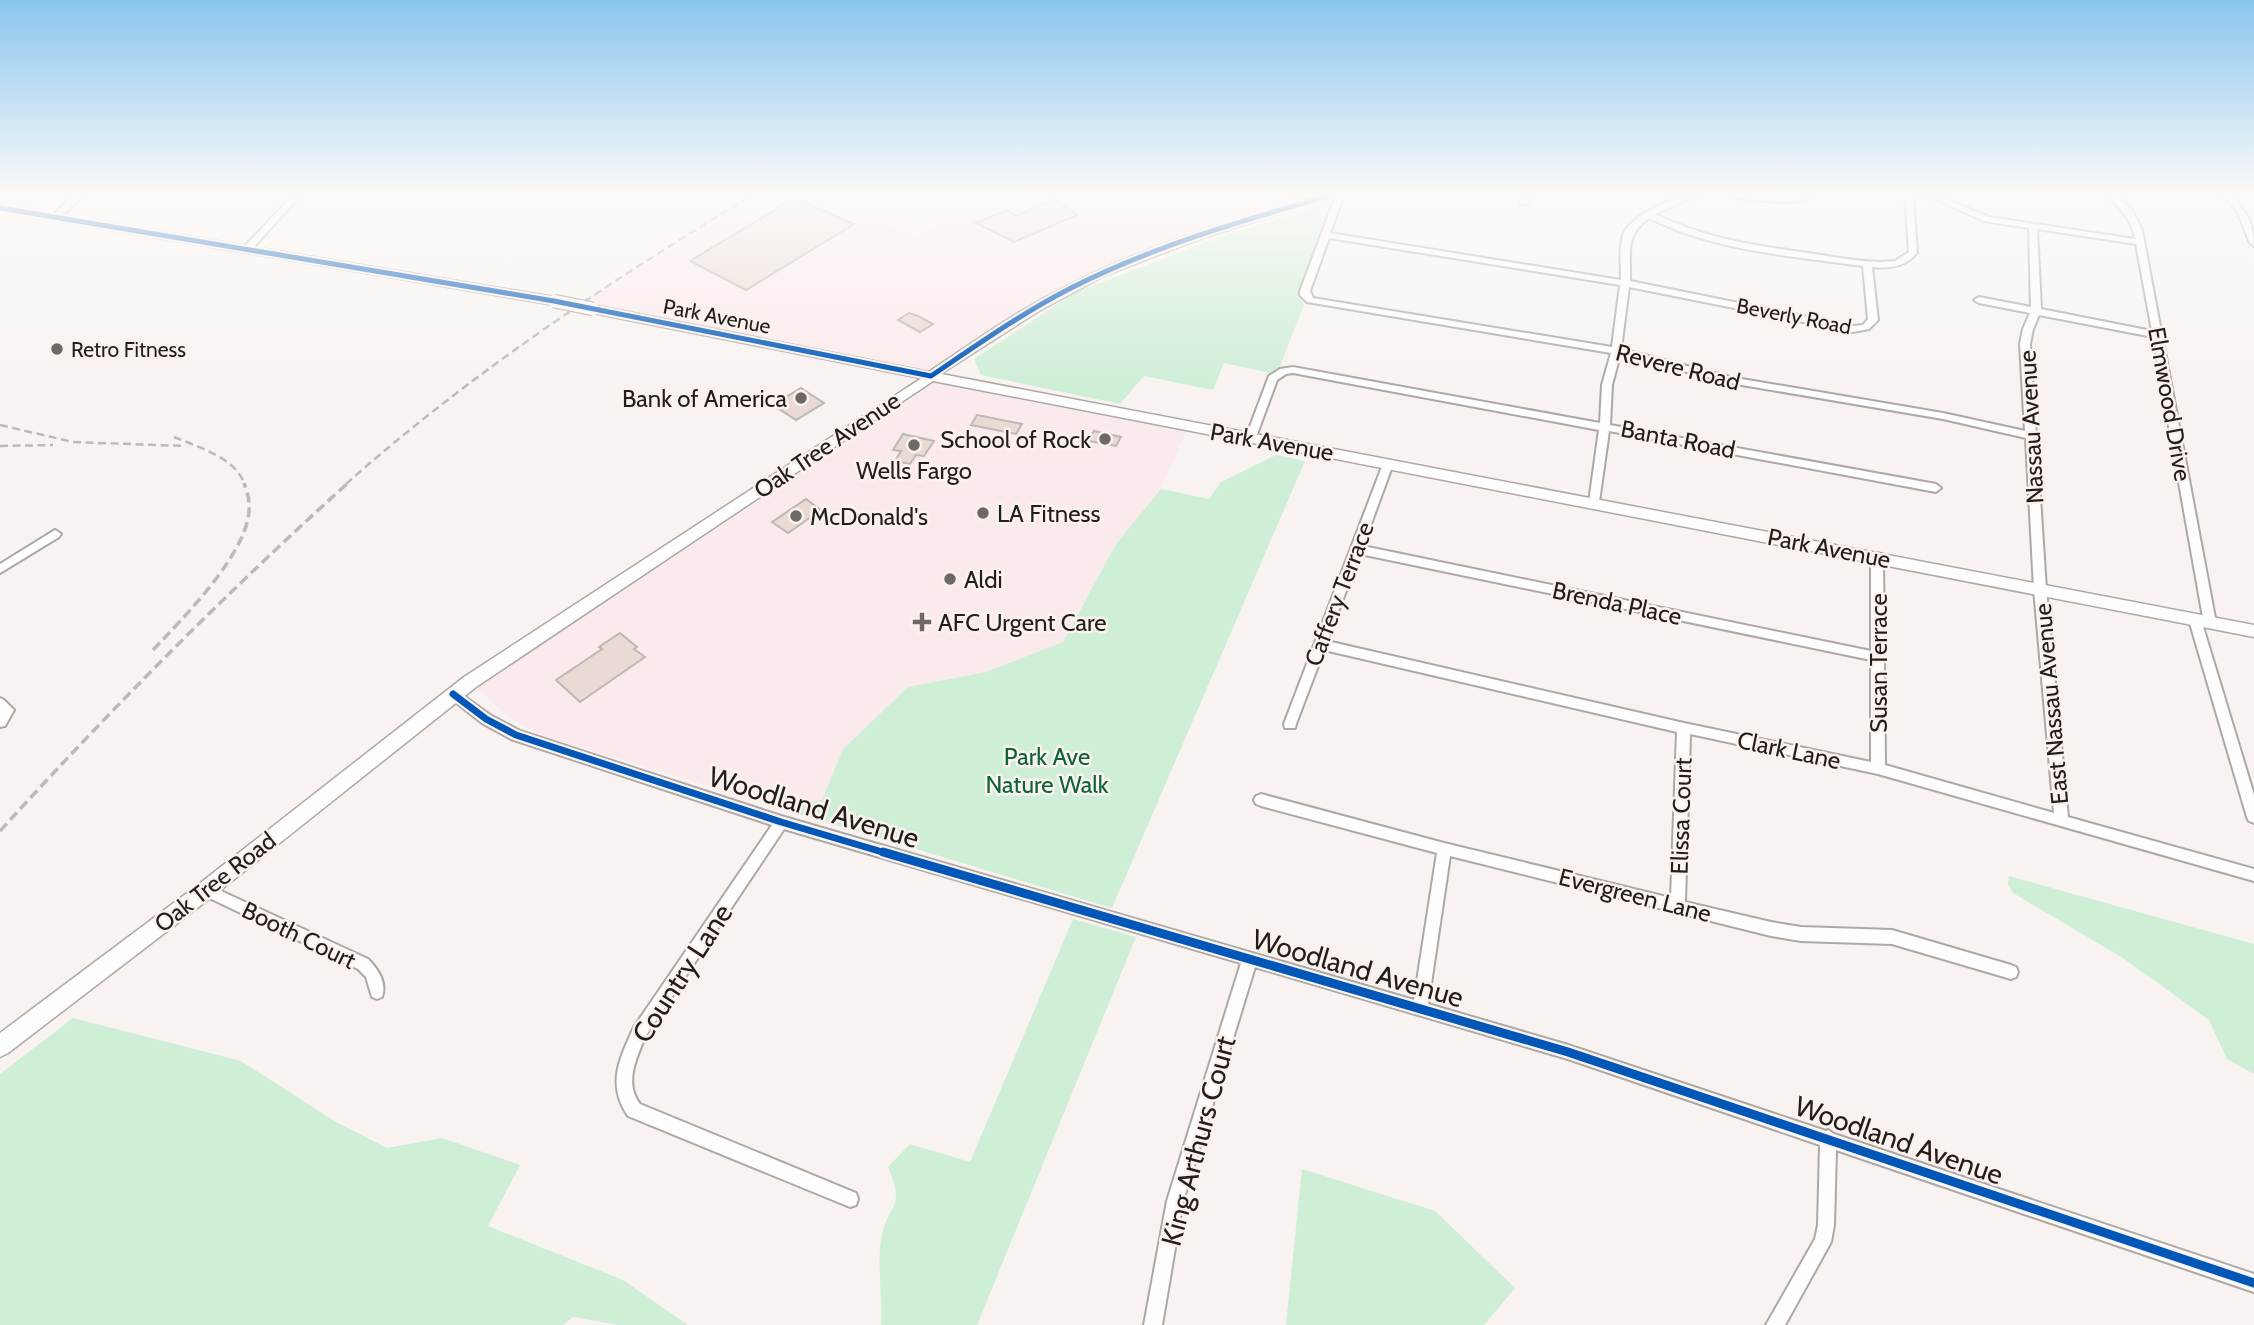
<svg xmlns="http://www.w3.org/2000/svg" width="2254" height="1325" viewBox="0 0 2254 1325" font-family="Cabin,sans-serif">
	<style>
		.commercial { fill: #fbeaec }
		.green { fill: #cfeed6 }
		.building { fill: #e9dbd3; stroke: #bcb8b6; stroke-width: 2 }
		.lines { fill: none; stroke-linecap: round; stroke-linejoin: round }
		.minor-casing { stroke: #aca8a6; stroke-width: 4 }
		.tertiary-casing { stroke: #aca8a6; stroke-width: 3 }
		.secondary-casing { stroke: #aca8a6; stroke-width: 3 }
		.minor { fill: #fefdfd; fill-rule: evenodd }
		.tertiary { fill: #fefdfd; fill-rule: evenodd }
		.secondary { fill: #fefdfd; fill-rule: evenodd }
		.rail-far1 { stroke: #bbbaba; stroke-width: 2.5; stroke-dasharray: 8 4.5; stroke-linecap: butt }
		.rail { stroke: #bbbaba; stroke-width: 3.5; stroke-dasharray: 10 5; stroke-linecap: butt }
		.tertiary-bridge-casing { stroke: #aca8a6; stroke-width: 15; stroke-linecap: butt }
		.tertiary-bridge { stroke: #fefdfd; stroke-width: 12 }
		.cycleway-far2-casing { stroke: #fbf2ed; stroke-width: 9 }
		.cycleway-far1-casing { stroke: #fbf2ed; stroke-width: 11 }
		.cycleway-casing { stroke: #fbf2ed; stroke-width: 13 }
		.cycleway-far2 { stroke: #0057b8; stroke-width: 5 }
		.cycleway-far1 { stroke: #0057b8; stroke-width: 7 }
		.cycleway { stroke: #0057b8; stroke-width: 9 }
		.poi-dot { fill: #6c6966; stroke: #fbf2ed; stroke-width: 2.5 }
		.labels { text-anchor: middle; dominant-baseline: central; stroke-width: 5; stroke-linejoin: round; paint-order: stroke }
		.far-street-label { font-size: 21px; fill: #211e1c; stroke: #fbf2ed }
		.far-poi-label { font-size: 21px; fill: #211e1c; stroke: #fbf2ed; text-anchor: start }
		.street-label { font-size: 24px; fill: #211e1c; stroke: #fbf2ed }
		.poi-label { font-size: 24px; fill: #211e1c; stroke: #fbf2ed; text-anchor: start }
		.park-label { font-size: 24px; fill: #0b6438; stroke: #fbf2ed }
		.near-street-label { font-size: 28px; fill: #211e1c; stroke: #fbf2ed }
	</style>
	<rect width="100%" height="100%" fill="#f8f3f0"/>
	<polygon class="commercial" points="758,195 825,195 916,238 997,195 1292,195 1306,202 1275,211 1084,282 932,375 1188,427 1161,489 1116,544 1063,642 986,672 908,687 843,749 822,800 776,807 541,735 511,719 470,682 930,376 580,306"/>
	<g class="green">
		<polygon points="1329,204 1298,295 1304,305 1280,366 1271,373 1224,363 1213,390 1144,376 1120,404 981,375 974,359 1076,292 1228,234"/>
		<polygon points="1276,455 1305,461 1112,908 776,807 822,800 843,749 908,687 986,672 1063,642 1116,544 1161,489 1209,499 1221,482"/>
		<polygon points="2009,876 2254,944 2254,1074 2227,1059 2209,1020 2123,958 2013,893 2008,884"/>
		<path d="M1073 919 1136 937 977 1325H881C883 1297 876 1262 882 1235 889 1202 906 1209 888 1167L910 1144 970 1162Z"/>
		<polygon points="73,1018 241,1061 336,1122 387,1148 442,1138 520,1165 488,1226 623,1280 688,1325 619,1325 573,1317 563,1325 0,1325 0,1074"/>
		<polygon points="1302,1169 1435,1211 1515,1288 1484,1325 1286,1325"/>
	</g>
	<g class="building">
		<polygon points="1054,199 1077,215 1014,242 976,223 1007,210 1016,216"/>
		<polygon points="791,200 806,203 854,224 746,290 690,261"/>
		<polygon points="909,313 918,316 933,324 920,332 898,320"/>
		<polygon points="801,388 824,403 796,420 773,405"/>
		<polygon points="977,415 1022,424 1016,434 971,425"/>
		<polygon points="1094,431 1121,437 1116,446 1089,441"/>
		<polygon points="903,434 934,441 924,456 916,455 910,464 895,461 901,451 893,450"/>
		<polygon points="806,499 821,510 788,533 772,522"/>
		<polygon points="620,633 637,647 634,649 645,657 580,702 556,680 602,649 599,647"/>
	</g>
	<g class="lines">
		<g class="minor-casing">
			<g id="minor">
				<polygon points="74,195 83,195 58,220 52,220 52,216"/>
				<polygon points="293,195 301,195 250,251 244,251 244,247"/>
				<polygon points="1288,195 1298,195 1310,202 1303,204"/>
				<path d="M1336 195H1344L1330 233 1621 280C1621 266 1619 247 1623 235 1631 214 1678 194 1699 195L1655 214C1703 238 1756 246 1809 253 1832 257 1856 261 1879 262L1895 261 1909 252 1905 195H1913L1917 253C1905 267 1889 269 1872 267L1878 320 1869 329 1853 332 1629 287 1621 349 1730 377 1943 413 2025 431 2020 344 2023 329 2030 313 1979 303 1974 300 1979 297 2031 307 2029 228 1984 221 1926 195H1937L1989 217 2135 239C2132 219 2120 209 2108 195H2117L2132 210 2142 230 2216 623 2210 627 2204 623 2153 337 2039 315 2033 329 2030 344 2046 589 2068 817 2254 869V881L1878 774 1690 734 1685 902 1771 922 1801 927 1892 930 2011 965 2016 967 2018 972 2016 977 2011 979 1892 944 1801 941 1771 936 1450 856 1428 1004 1568 1045 1826 1131 1828 1130 1834 1134 2254 1274V1292L1836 1150 1834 1225 1831 1242 1785 1325H1766L1815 1239 1818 1225 1820 1145 1568 1059 1255 967 1183 1201 1162 1325H1144L1167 1201 1241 963 784 829 645 1037C636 1059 624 1083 640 1104L856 1193 858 1199 856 1205 850 1207 628 1116C606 1084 620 1058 634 1027L772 825 511 739 482 723 449 697 447 694 449 691H457L490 715 520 731 781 816 1414 1000 1437 853 1261 806 1256 804 1254 800 1256 796 1261 794 1444 843 1671 898 1677 732 1324 650 1296 724 1295 728H1285L1284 724 1383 464 1388 460 1393 464 1363 546 1871 651V557L1877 553 1881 554 1883 557 1885 765 2054 813 2034 589 2026 438 1943 419 1730 383 1620 355 1612 385 1610 425 1936 484 1941 488 1936 492 1609 431 1599 502 1594 506 1589 502 1599 430 1293 373 1286 374 1277 380 1256 437 1255 439H1247L1246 437 1269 376 1280 369 1293 367 1600 423 1602 385 1611 353 1307 302 1300 295V291ZM1649 218C1715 251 1790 256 1863 266L1868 319 1863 325 1853 326 1630 281C1631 252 1624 237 1649 218ZM2037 229 2136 244 2152 331 2041 309ZM1329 238 1620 285 1612 347 1313 298 1310 291ZM1360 554 1871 660V762L1684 723 1327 641Z"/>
				<polygon points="1525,195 1533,195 1527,204 1521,204 1520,202"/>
				<path d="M1733 195H1816C1794 207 1761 200 1737 198Z"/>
				<path d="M2222 195H2231C2246 210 2254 224 2254 246L2250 243 2237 211Z"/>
				<polygon points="55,530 61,534 59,537 0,573 0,564"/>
				<polygon points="2195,616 2201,620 2254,795 2254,823 2249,821 2247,817 2189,620"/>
				<polygon points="0,698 4,700 14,710 5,726 0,727"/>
				<path d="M206 884 368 959C378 969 387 983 382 997L377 999 372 997 366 977 358 969 201 894 199 890 201 886Z"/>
			</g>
		</g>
		<g class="tertiary-casing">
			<g id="tertiary">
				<path d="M1321 195H1337L1203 238 1106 275 1039 311 931 380 593 313 587 309 593 305 929 372C973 342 1017 311 1065 287 1146 245 1234 220 1321 195Z"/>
				<polygon points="0,205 554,297 560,301 554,305 0,211"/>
			</g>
		</g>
		<g class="secondary-casing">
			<polygon id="secondary" points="931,372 2254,625 2254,637 933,381 476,687 213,896 8,1053 0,1057 0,1033 199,884 464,677"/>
		</g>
		<use href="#minor" class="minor"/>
		<use href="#tertiary" class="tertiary"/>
		<use href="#secondary" class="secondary"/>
		<g class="rail-far1">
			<polyline points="0,425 73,442 185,446"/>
			<path d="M174 437C196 446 238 459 244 484"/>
			<polyline points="0,446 53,445"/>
			<path d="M346 484C471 373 610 281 753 195"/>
		</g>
		<g class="rail">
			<path d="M153 650C182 619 253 549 249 504 249 497 246 489 244 483"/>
			<path d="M0 831C111 709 226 593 348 483"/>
		</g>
		<g class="tertiary-bridge-casing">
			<polyline id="tertiary-bridge" points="554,301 593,309"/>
		</g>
		<use href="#tertiary-bridge" class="tertiary-bridge"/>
		<g class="cycleway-far2-casing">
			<path id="cycleway-far2" d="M0 208 554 301 931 376C977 345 1022 313 1071 288 1154 246 1243 220 1332 195"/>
		</g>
		<g class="cycleway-far1-casing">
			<polyline id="cycleway-far1" points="453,694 486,719 516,735 781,822 889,854"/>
		</g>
		<g class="cycleway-casing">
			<polyline id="cycleway" points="883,852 1568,1052 2254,1283"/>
		</g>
		<use href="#cycleway-far2" class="cycleway-far2"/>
		<use href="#cycleway-far1" class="cycleway-far1"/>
		<use href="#cycleway" class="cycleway"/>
	</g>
	<linearGradient id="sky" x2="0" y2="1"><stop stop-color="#8ac6ee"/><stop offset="0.51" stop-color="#fcfaf8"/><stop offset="1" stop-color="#fcfaf8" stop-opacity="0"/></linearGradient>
	<rect width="2254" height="380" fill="url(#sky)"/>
	<g class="poi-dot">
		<circle cx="57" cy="349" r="7"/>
		<circle cx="801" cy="398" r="7"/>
		<circle cx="1105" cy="439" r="7"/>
		<circle cx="914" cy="445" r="7"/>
		<circle cx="983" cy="513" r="7"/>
		<circle cx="796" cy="516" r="7"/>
		<circle cx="950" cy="579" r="7"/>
		<path d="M918.5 611.5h7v7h7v7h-7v7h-7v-7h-7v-7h7z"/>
	</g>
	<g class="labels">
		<g class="far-street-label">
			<text transform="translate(717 316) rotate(11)">Park Avenue</text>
			<text transform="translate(1794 316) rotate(11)">Beverly Road</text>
		</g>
		<g class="far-poi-label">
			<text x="71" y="349">Retro Fitness</text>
		</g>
		<g class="street-label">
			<text transform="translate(1678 367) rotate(14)">Revere Road</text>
			<text transform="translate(2170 404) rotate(80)">Elmwood Drive</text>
			<text transform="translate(2031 427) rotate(-93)">Nassau Avenue</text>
			<text transform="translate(1678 439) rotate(11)">Banta Road</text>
			<text transform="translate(1272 442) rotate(10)">Park Avenue</text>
			<text transform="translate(827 445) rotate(-34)">Oak Tree Avenue</text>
			<text transform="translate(1829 548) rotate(11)">Park Avenue</text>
			<text transform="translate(1339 594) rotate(-69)">Caffery Terrace</text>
			<text transform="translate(1617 603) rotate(12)">Brenda Place</text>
			<text transform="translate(1878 663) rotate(-90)">Susan Terrace</text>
			<text transform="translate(2051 704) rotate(-95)">East Nassau Avenue</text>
			<text transform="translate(1789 750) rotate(12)">Clark Lane</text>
			<text transform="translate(1681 816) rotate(-88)">Elissa Court</text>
			<text transform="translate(215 882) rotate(-38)">Oak Tree Road</text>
			<text transform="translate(1635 895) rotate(14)">Evergreen Lane</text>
			<text transform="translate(299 935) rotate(26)">Booth Court</text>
		</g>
		<g class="poi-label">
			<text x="787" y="398" text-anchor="end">Bank of America</text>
			<text x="1091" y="439" text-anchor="end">School of Rock</text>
			<text x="914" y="470" text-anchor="middle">Wells Fargo</text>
			<text x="997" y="513">LA Fitness</text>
			<text x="810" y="516">McDonald's</text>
			<text x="964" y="579">Aldi</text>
			<text x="938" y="622">AFC Urgent Care</text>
		</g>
		<g class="park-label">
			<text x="1047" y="756">Park Ave<tspan x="1047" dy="28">Nature Walk</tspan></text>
		</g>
		<g class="near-street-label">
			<text transform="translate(814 807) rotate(17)">Woodland Avenue</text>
			<text transform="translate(1358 968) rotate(16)">Woodland Avenue</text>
			<text transform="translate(682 973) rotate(-57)">Country Lane</text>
			<text transform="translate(1899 1140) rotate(19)">Woodland Avenue</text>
			<text transform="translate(1198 1141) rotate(-75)">King Arthurs Court</text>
		</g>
	</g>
</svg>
